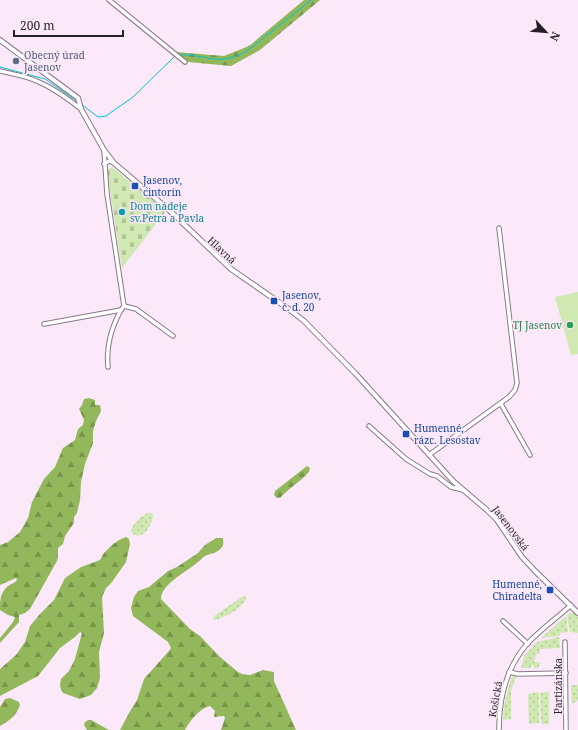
<svg xmlns="http://www.w3.org/2000/svg" width="578" height="730" viewBox="0 0 578 730" font-family="'Noto Serif',serif">
	<style>
		.grass { fill: url(#grass-dots) }
		.forest { fill: url(#forest-firs) }
		.cemetery { fill: url(#cemetery-stones) }
		.garden { fill: #d0e8b1 }
		.lines { fill: none; stroke-linecap: round; stroke-linejoin: round }
		.stream { stroke: #00c5d1; stroke-width: 1 }
		.minor-casing { stroke: #887988; stroke-width: 5.5 }
		.tertiary-casing { stroke: #887988; stroke-width: 6 }
		.minor { stroke: #fff; stroke-width: 3.5 }
		.tertiary { stroke: #fff; stroke-width: 4 }
		.service-dot { fill: #5c6f8a; stroke: #fbe9fa; stroke-width: 1.5 }
		.transit-dot { fill: #1a4fb4; stroke: #fbe9fa; stroke-width: 1.5 }
		.culture-dot { fill: #0f9aa8; stroke: #fbe9fa; stroke-width: 1.5 }
		.leisure-dot { fill: #2e9e5b; stroke: #fbe9fa; stroke-width: 1.5 }
		.labels { text-anchor: middle; dominant-baseline: central; stroke-width: 3; stroke-linejoin: round; paint-order: stroke }
		.service-label { font-size: 10px; fill: #4e5e75; stroke: #fbe9fa; text-anchor: start }
		.transit-label { font-size: 10px; fill: #164399; stroke: #fbe9fa; text-anchor: start }
		.culture-label { font-size: 10px; fill: #0d838f; stroke: #fbe9fa; text-anchor: start }
		.street-label { font-size: 10px; fill: #261f26; stroke: #fbe9fa }
		.leisure-label { font-size: 10px; fill: #27864d; stroke: #fbe9fa; text-anchor: end }
	</style>
	<defs>
		<pattern id="grass-dots" width="8" height="8" patternUnits="userSpaceOnUse"><rect width="8" height="8" fill="#d0e8b1"/><path d="M2 2h.1M6 6h.1" fill="none" stroke="#b2c798" stroke-width="1.8" stroke-linecap="round"/></pattern>
		<pattern id="forest-firs" width="22" height="20" patternUnits="userSpaceOnUse"><rect width="22" height="20" fill="#93b85b"/><path d="M5 1l3.5 6h-7zM16 11l3.5 6h-7z" fill="#78954b"/></pattern>
		<pattern id="cemetery-stones" width="16" height="16" patternUnits="userSpaceOnUse"><rect width="16" height="16" fill="#d0e8b1"/><path d="M2 7V4a2 2 0 0 1 4 0v3zM10 15v-3a2 2 0 0 1 4 0v3z" fill="#b2c798"/></pattern>
	</defs>
	<rect width="100%" height="100%" fill="#fbe9fa"/>
	<g class="grass">
		<path d="M148 513H152L153 516C152 525 142 543 131 532 131 525 141 516 148 513Z"/>
		<path d="M243 596H246V599C240 610 227 616 215 620H213L214 616Z"/>
		<polygon points="570,613 574,613 578,617 578,633 570,632 567,615"/>
		<polygon points="566,616 568,632 560,633 560,636 541,638"/>
		<polygon points="559,637 560,648 540,649 540,654 536,654 534,662 540,662 540,665 537,668 534,668 534,665 531,665 531,668 521,668 525,655 537,642"/>
		<polygon points="517,675 511,690 511,719 503,720 504,706 511,678 514,676"/>
		<polygon points="571,685 575,685 575,686 575,685 578,685 578,700 572,704"/>
		<polygon points="537,692 539,693 539,723 529,724 528,694"/>
		<polygon points="549,692 549,724 541,724 540,693"/>
	</g>
	<g class="forest">
		<polygon points="304,0 320,0 260,50 231,66 188,62 176,52 224,56 249,46"/>
		<path d="M89 398 95 400V405H100L101 411 96 421 93 431V443L85 464 81 482 80 500 77 513 74 517V523L65 536 63 544 58 548V557L57 561 30 609 25 613 19 615V622L0 643V638L13 622 15 617 8 615 0 610C0 601 0 594 6 588 9 584 14 584 17 580L16 578 0 585V545L8 542 20 532 28 518 32 502 44 479 55 467 63 448 75 440 78 429 83 425 84 420 79 409 82 405 84 399Z"/>
		<path d="M307 466 310 468 309 472C300 482 289 488 280 498H277L274 495 275 491Z"/>
		<polygon points="126,537 129,539 130,544 126,562 112,582 106,588 102,597 104,633 99,652 100,678 97,688 91,695 80,699 63,693 61,690 60,685 61,679 69,671 75,659 82,633 80,632 75,637 60,648 38,676 0,696 0,669 16,655 25,642 30,626 40,614 54,600 65,578 81,567 100,560 104,553 112,545 119,540"/>
		<path d="M216 538H223C223 541 224 544 222 547 218 553 211 553 205 556 203 557 201 560 198 562 188 571 161 584 161 599L190 629 200 636 220 657 238 672 242 674 250 675 263 670 274 672V681L296 730H221L225 718 224 716 214 717 215 711 210 706C200 708 189 722 185 730H120L129 713 137 700 144 679 168 652 171 648 168 642 133 616 131 608 134 597 138 591 149 587 168 571 177 567 198 553 205 545Z"/>
		<path d="M10 698 19 702 20 705C17 715 9 721 0 726V707L5 699Z"/>
		<polygon points="88,720 91,720 109,730 87,730 84,725 85,722"/>
	</g>
	<polygon class="cemetery" points="112,167 166,211 122,268 107,171"/>
	<polygon class="garden" points="578,292 578,354 571,355 555,297"/>
	<g class="lines">
		<g class="stream">
			<path d="M178 55C206 53 217 68 247 51L311 0"/>
			<polyline points="0,67 45,79 77,101"/>
			<polyline points="81,104 98,117 106,116 133,97 175,56"/>
		</g>
		<g class="minor-casing">
			<g id="minor">
				<polyline points="109,0 185,62"/>
				<path d="M0 71C13 74 27 76 39 82 55 89 68 99 81 109"/>
				<polyline points="104,164 109,161 114,163"/>
				<polyline points="124,306 136,309 173,336"/>
				<polyline points="44,324 121,310 124,306 107,194 104,150"/>
				<path d="M108 367C106 346 111 328 121 310"/>
				<polyline points="501,404 530,455"/>
				<polyline points="369,426 406,459 430,474 437,476 451,487 463,490"/>
				<polyline points="429,455 509,397 515,390 517,383 499,228"/>
				<polyline points="503,621 528,644"/>
				<polyline points="565,642 566,730"/>
				<polyline points="509,672 518,674 566,673"/>
				<path d="M499 730C499 699 506 668 527 644 540 630 557 618 571 605"/>
			</g>
		</g>
		<g class="tertiary-casing">
			<polyline id="tertiary" points="0,40 78,98 81,109 104,150 114,163 169,210 231,269 290,310 304,321 355,373 453,481 488,511 497,520 522,557 535,571 578,613"/>
		</g>
		<use href="#minor" class="minor"/>
		<use href="#tertiary" class="tertiary"/>
	</g>
	<circle class="service-dot" cx="16" cy="61" r="4"/>
	<g class="transit-dot">
		<rect x="131" y="182" width="8" height="8" rx="2"/>
		<rect x="270" y="297" width="8" height="8" rx="2"/>
		<rect x="402" y="430" width="8" height="8" rx="2"/>
		<rect x="546" y="586" width="8" height="8" rx="2"/>
	</g>
	<circle class="culture-dot" cx="122" cy="212" r="4"/>
	<circle class="leisure-dot" cx="570" cy="325" r="4"/>
	<g class="labels">
		<g class="service-label">
			<text x="24" y="55">Obecný úrad<tspan x="24" dy="12">Jasenov</tspan></text>
		</g>
		<g class="transit-label">
			<text x="143" y="180">Jasenov,<tspan x="143" dy="12">cintorín</tspan></text>
			<text x="282" y="295">Jasenov,<tspan x="282" dy="12">č. d. 20</tspan></text>
			<text x="414" y="428">Humenné,<tspan x="414" dy="12">rázc. Lesostav</tspan></text>
			<text x="542" y="584" text-anchor="end">Humenné,<tspan x="542" dy="12">Chiradelta</tspan></text>
		</g>
		<g class="culture-label">
			<text x="130" y="206">Dom nádeje<tspan x="130" dy="12">sv.Petra a Pavla</tspan></text>
		</g>
		<g class="street-label">
			<text transform="translate(222 250) rotate(43)">Hlavná</text>
			<text transform="translate(511 528) rotate(53)">Jasenovská</text>
			<text transform="translate(558 686) rotate(-90)">Partizánska</text>
			<text transform="translate(495 699) rotate(-80)">Košická</text>
		</g>
		<g class="leisure-label">
			<text x="562" y="325">TJ Jasenov</text>
		</g>
	</g>
	<g transform="translate(546 32) rotate(116)" stroke="#fbe9fa" stroke-width="3" paint-order="stroke">
	<path d="M0-3L7 15L0 10L-7 15Z" fill="#261f26"/>
	<text y="-6" font-size="11" font-weight="bold" text-anchor="middle" fill="#261f26">N</text>
	</g>
	<path d="M14 30v6h109v-6" fill="none" stroke="#261f26" stroke-width="2"/>
	<text x="20" y="30" font-size="12" fill="#261f26" stroke="#fbe9fa" stroke-width="3" paint-order="stroke">200 m</text>
</svg>
